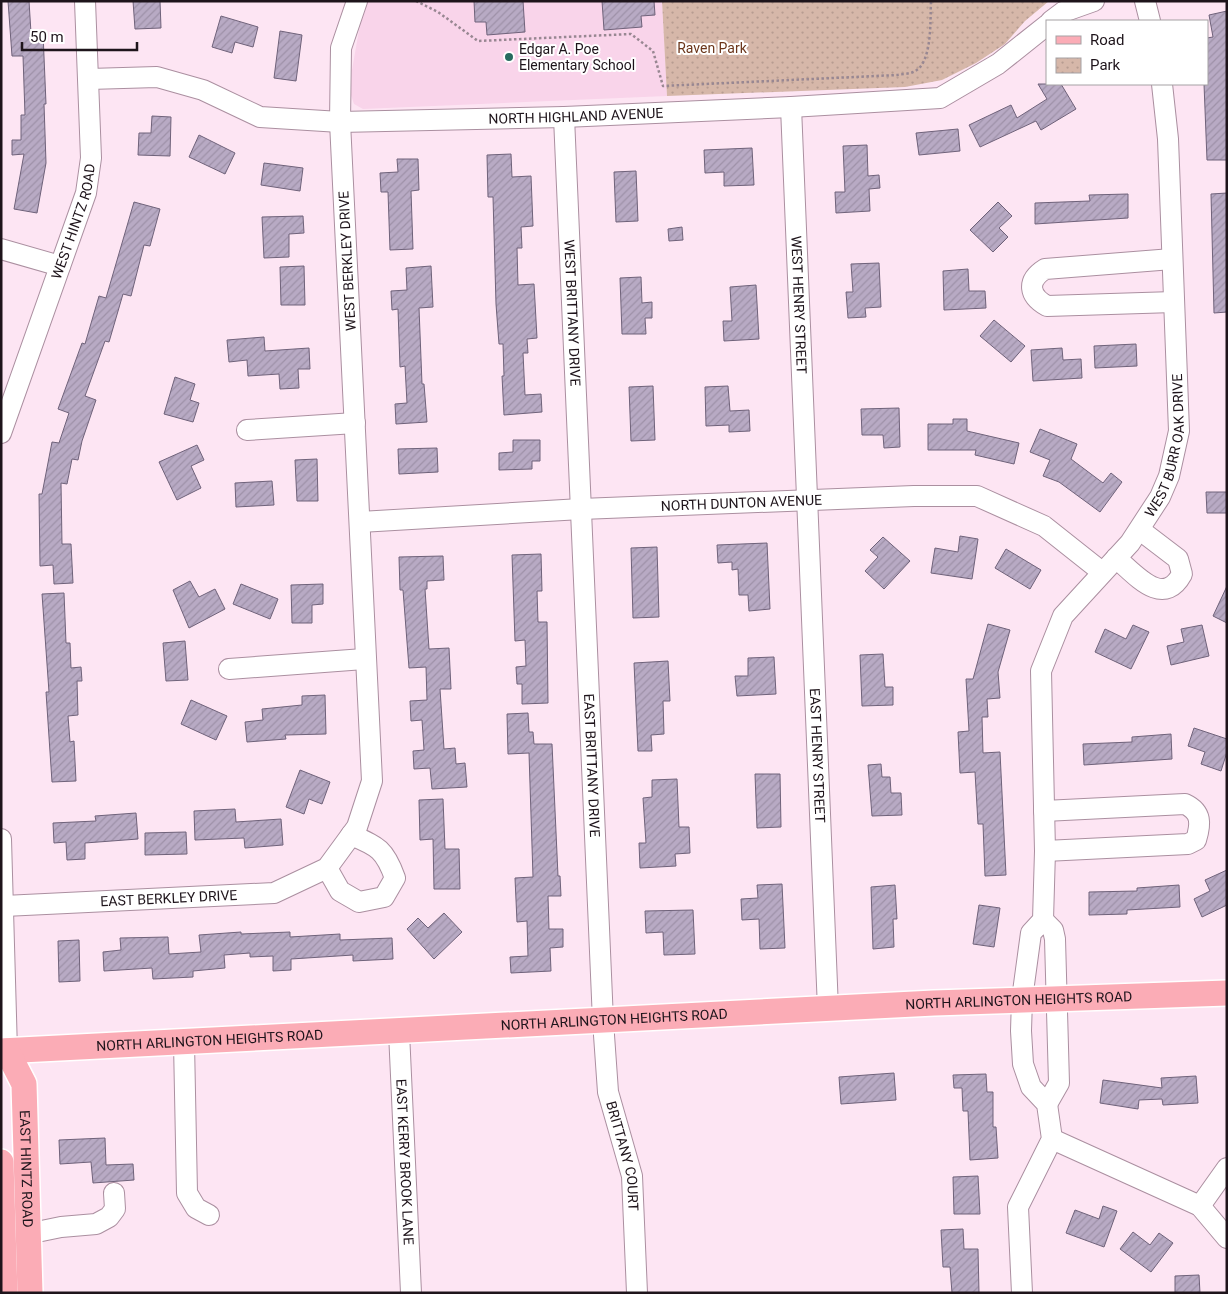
<svg xmlns="http://www.w3.org/2000/svg" width="1228" height="1294" viewBox="0 0 1228 1294" font-family="Roboto,sans-serif">
	<style>
		.built { fill: #f9d4ea }
		.park { fill: url(#park-dots) }
		.building { fill: url(#building-hatch); stroke: #6f627a }
		.lines { fill: none; stroke-linecap: round; stroke-linejoin: round }
		.minor-casing { stroke: #ab8fa0; stroke-width: 22 }
		.major-casing { stroke: #fff; stroke-width: 28 }
		.path { stroke: #988792; stroke-width: 2.5; stroke-dasharray: 2.5 2.5; stroke-linecap: butt }
		.minor { stroke: #fff; stroke-width: 20 }
		.major { stroke: #fbacb6; stroke-width: 25 }
		.poi-dot { fill: #266b5f; stroke: #fff; stroke-width: 2 }
		.labels { text-anchor: middle; dominant-baseline: central; stroke-width: 4; stroke-linejoin: round; paint-order: stroke }
		.park-label { font-size: 14px; fill: #6b361b; stroke: #fff }
		.poi-label { font-size: 14px; fill: #1e141b; stroke: #fff; text-anchor: start }
		.street-label { font-size: 14px; fill: #1e141b; stroke: #fff }
	</style>
	<defs>
		<pattern id="park-dots" width="8" height="8" patternUnits="userSpaceOnUse" patternTransform="scale(1.25)"><rect width="8" height="8" fill="#d6b7a9"/><path d="M2 2h.1M6 6h.1" fill="none" stroke="#b79c91" stroke-width="1.8" stroke-linecap="round"/></pattern>
		<pattern id="building-hatch" width="6" height="6" patternUnits="userSpaceOnUse" patternTransform="scale(1.25)"><rect width="6" height="6" fill="#b8aac4"/><path d="M-1 1l2-2M0 6l6-6M5 7l2-2" fill="none" stroke="#9e91a8"/></pattern>
	</defs>
	<rect width="100%" height="100%" fill="#fde5f3"/>
	<polygon class="built" points="368,1 662,1 667,96 363,109 354,104 351,95 352,70 362,13"/>
	<polygon class="park" points="662,1 1049,1 1025,21 1005,44 976,63 942,80 905,87 667,96"/>
	<g class="building">
		<polygon points="8,1 29,1 31,33 43,33 46,104 44,104 46,163 37,213 14,209 24,154 12,155 12,140 21,140 21,115 25,115 23,56 12,56"/>
		<polygon points="133,1 160,1 161,28 135,29"/>
		<polygon points="474,1 523,1 525,32 487,35 486,22 475,22"/>
		<polygon points="602,1 654,1 655,15 641,16 642,27 604,30"/>
		<polygon points="1227,11 1227,160 1207,160 1204,84 1207,84 1207,38 1213,37 1209,15"/>
		<polygon points="221,16 258,27 253,47 235,42 232,53 212,47"/>
		<polygon points="280,31 302,35 296,81 274,78"/>
		<polygon points="1038,84 1061,84 1076,109 1041,130 1036,121 980,147 969,125 1011,105 1017,118 1047,99"/>
		<polygon points="152,116 171,117 170,156 138,155 139,133 151,133"/>
		<polygon points="958,129 960,151 919,155 916,133"/>
		<polygon points="199,135 235,153 225,174 189,157"/>
		<polygon points="867,145 868,176 879,175 880,188 869,189 870,211 836,213 835,192 845,192 843,146"/>
		<polygon points="752,148 754,185 724,186 724,172 705,173 704,150"/>
		<polygon points="511,154 512,177 531,176 533,226 521,227 522,248 517,248 518,285 534,284 537,338 527,339 528,353 523,353 525,395 541,394 542,412 504,415 502,376 504,376 503,344 499,344 496,304 493,197 488,197 487,155"/>
		<polygon points="397,159 418,159 419,190 411,191 413,249 390,250 388,192 381,192 380,173 398,172"/>
		<polygon points="264,163 303,168 300,191 261,185"/>
		<polygon points="636,171 638,221 616,222 614,172"/>
		<polygon points="1227,193 1227,312 1214,313 1211,194"/>
		<polygon points="1128,194 1128,218 1035,224 1035,203 1090,201 1089,195"/>
		<polygon points="134,202 160,209 150,246 144,245 131,296 123,294 109,342 105,341 85,396 96,400 82,441 78,460 72,459 67,484 61,483 62,544 71,544 73,583 54,584 53,565 40,566 39,494 42,494 52,442 59,443 69,413 58,409 82,343 85,344 99,296 106,298"/>
		<polygon points="998,202 1012,216 999,228 1008,237 993,252 970,230"/>
		<polygon points="303,216 304,233 289,234 289,257 264,258 262,217"/>
		<polygon points="682,227 683,240 669,241 668,229"/>
		<polygon points="879,263 881,307 865,308 866,317 848,318 846,292 853,292 851,264"/>
		<polygon points="304,266 305,305 281,305 280,267"/>
		<polygon points="431,266 433,307 419,308 422,384 424,384 427,422 396,424 395,404 407,403 405,366 400,367 398,309 392,310 391,291 407,290 406,268"/>
		<polygon points="968,269 969,291 985,291 986,308 944,310 943,271"/>
		<polygon points="641,277 642,303 652,302 652,318 645,318 646,334 622,334 620,278"/>
		<polygon points="756,285 759,339 724,341 723,321 732,321 730,287"/>
		<polygon points="994,320 1025,346 1011,362 980,336"/>
		<polygon points="264,337 265,351 309,348 310,369 298,369 299,388 280,389 279,374 248,376 247,360 229,362 227,340"/>
		<polygon points="1136,344 1137,366 1095,368 1094,346"/>
		<polygon points="1062,348 1063,360 1081,359 1082,378 1033,381 1031,350"/>
		<polygon points="175,377 195,384 190,400 199,403 193,422 164,414"/>
		<polygon points="653,386 655,440 631,441 629,387"/>
		<polygon points="728,386 730,411 749,410 750,431 729,432 729,425 706,426 705,387"/>
		<polygon points="899,408 900,447 884,448 883,435 862,435 861,409"/>
		<polygon points="953,419 967,419 967,431 1019,443 1014,464 975,455 976,450 928,450 928,424 953,424"/>
		<polygon points="1040,429 1077,444 1071,459 1103,483 1111,473 1122,482 1100,512 1059,482 1043,476 1050,460 1030,452"/>
		<polygon points="513,440 540,440 540,461 532,461 532,469 499,470 499,453 513,452"/>
		<polygon points="197,445 204,460 191,466 201,488 177,500 159,462"/>
		<polygon points="437,448 438,472 399,474 398,449"/>
		<polygon points="317,459 318,501 297,501 295,460"/>
		<polygon points="272,481 274,505 236,507 235,483"/>
		<polygon points="1206,492 1227,492 1227,513 1207,513"/>
		<polygon points="960,536 978,539 972,579 931,573 935,548 958,552"/>
		<polygon points="883,537 910,561 884,589 865,571 878,557 870,550"/>
		<polygon points="767,543 770,609 749,611 748,595 739,595 738,569 732,570 732,562 718,563 717,545"/>
		<polygon points="657,547 659,617 633,618 631,548"/>
		<polygon points="1006,549 1041,570 1030,589 995,568"/>
		<polygon points="541,554 542,591 537,591 538,622 547,622 548,703 522,704 522,684 517,684 516,667 526,666 525,640 515,641 512,555"/>
		<polygon points="443,556 444,580 427,581 427,589 425,589 429,649 449,648 451,689 440,689 444,749 455,748 456,764 465,763 467,787 432,789 430,768 414,769 413,751 424,750 422,720 411,721 410,701 427,700 426,667 409,668 403,590 400,590 399,557"/>
		<polygon points="190,581 199,597 215,589 225,609 189,628 173,590"/>
		<polygon points="241,584 278,599 270,619 233,604"/>
		<polygon points="323,584 323,604 312,605 312,623 292,623 291,585"/>
		<polygon points="1227,586 1227,623 1213,616"/>
		<polygon points="64,593 66,643 70,643 71,668 81,667 82,681 77,681 78,715 68,716 70,742 74,741 76,781 52,782 46,692 49,692 42,594"/>
		<polygon points="988,624 1010,630 998,672 1000,698 987,699 988,717 982,717 983,753 1000,752 1006,875 985,876 983,824 978,824 975,772 960,773 958,732 969,731 966,679 973,679"/>
		<polygon points="1133,625 1149,632 1131,669 1095,652 1105,629 1126,639"/>
		<polygon points="1202,625 1209,656 1171,665 1167,646 1184,642 1181,629"/>
		<polygon points="185,641 188,680 166,681 163,643"/>
		<polygon points="883,654 885,687 893,687 893,705 862,706 860,655"/>
		<polygon points="774,657 776,694 737,696 735,676 748,676 748,658"/>
		<polygon points="668,661 670,701 663,701 664,734 651,735 652,751 638,751 634,663"/>
		<polygon points="325,695 326,734 285,735 286,739 247,742 245,722 263,720 262,709 302,705 302,696"/>
		<polygon points="191,700 227,716 216,740 181,724"/>
		<polygon points="528,713 529,732 533,732 534,744 552,744 558,876 560,876 561,896 548,896 549,929 563,929 563,947 550,948 551,971 511,973 510,957 528,956 527,921 517,922 515,878 533,877 529,753 508,754 507,714"/>
		<polygon points="1194,728 1227,739 1227,752 1221,771 1201,764 1205,752 1188,746"/>
		<polygon points="1171,734 1172,759 1084,765 1083,744 1132,742 1132,737"/>
		<polygon points="881,764 882,777 890,777 891,793 901,793 902,815 872,816 868,765"/>
		<polygon points="300,770 330,782 322,804 309,799 304,814 286,807"/>
		<polygon points="755,774 780,774 781,827 757,828"/>
		<polygon points="677,779 679,827 689,827 690,853 675,854 676,866 640,868 639,843 646,843 643,798 652,797 652,780"/>
		<polygon points="443,799 445,849 459,849 460,889 434,889 433,839 420,840 419,800"/>
		<polygon points="235,809 236,822 281,819 283,845 245,848 244,838 195,840 194,811"/>
		<polygon points="136,813 138,839 85,843 85,859 67,860 66,842 54,843 53,823 96,821 95,816"/>
		<polygon points="186,832 187,854 145,855 145,833"/>
		<polygon points="1227,870 1227,905 1202,917 1194,899 1210,891 1205,880"/>
		<polygon points="782,884 785,948 760,949 759,919 742,920 741,899 758,898 757,885"/>
		<polygon points="895,885 897,919 893,919 894,947 873,949 871,887"/>
		<polygon points="1179,885 1180,907 1127,910 1127,914 1089,915 1089,892 1137,891 1137,888"/>
		<polygon points="979,905 1000,908 994,947 973,944"/>
		<polygon points="693,910 695,954 664,955 663,932 646,933 645,911"/>
		<polygon points="444,913 462,932 434,959 407,929 418,918 428,928"/>
		<polygon points="241,932 241,934 290,932 290,937 340,934 340,940 392,938 393,959 353,961 353,955 291,959 291,970 273,971 273,956 250,957 250,953 224,955 225,968 193,971 193,977 153,979 152,968 104,971 103,952 121,950 120,938 168,937 169,954 201,952 199,935"/>
		<polygon points="79,940 80,981 59,982 58,941"/>
		<polygon points="894,1073 896,1100 841,1104 839,1077"/>
		<polygon points="986,1074 987,1092 993,1092 993,1127 996,1127 998,1158 970,1160 968,1111 963,1111 962,1088 954,1088 953,1075"/>
		<polygon points="1196,1076 1198,1103 1163,1105 1162,1099 1139,1100 1138,1109 1100,1103 1103,1080 1162,1088 1161,1078"/>
		<polygon points="105,1138 106,1165 133,1164 134,1180 93,1183 91,1162 60,1164 59,1140"/>
		<polygon points="978,1176 980,1214 954,1214 953,1177"/>
		<polygon points="1103,1206 1117,1211 1104,1247 1066,1233 1075,1210 1099,1219"/>
		<polygon points="963,1229 964,1249 978,1249 979,1293 952,1293 950,1267 943,1267 941,1230"/>
		<polygon points="1133,1232 1150,1245 1159,1233 1173,1243 1151,1272 1120,1249"/>
		<polygon points="1199,1275 1200,1293 1175,1293 1175,1276"/>
	</g>
	<g class="lines">
		<g class="minor-casing">
			<g id="minor">
				<polyline points="1145,1 1150,21"/>
				<polyline points="1051,21 1063,12 1094,1"/>
				<path id="s1" d="M89 79 157 77 203 90 260 117 340 122 564 117 791 107 940 98 998 64 1047 25"/>
				<path id="s2" d="M791 107 828 1009"/>
				<path id="s3" d="M564 117 603 1021 608 1092 632 1176 637 1293"/>
				<polyline points="1,249 60,266"/>
				<path d="M1172 259 1045 269C1026 281 1029 296 1047 306L1174 302"/>
				<polyline points="247,430 355,423"/>
				<path id="s4" d="M1 433 86 193 91 158 85 1"/>
				<path id="s5" d="M360 522 581 509 914 496H977L1044 526 1102 572"/>
				<path d="M1116 558C1135 574 1163 609 1182 574L1178 559 1140 530"/>
				<polyline points="229,669 364,659"/>
				<path d="M1044 811 1185 804C1202 812 1201 824 1196 840L1188 844 1045 851"/>
				<polyline points="1,839 7,1051"/>
				<path d="M327 868 340 891 359 902 384 897 395 878C385 850 378 846 351 835"/>
				<path id="s6" d="M4 906 274 893 327 868 357 827 372 781 340 122 341 48 357 1"/>
				<polyline points="1043,920 1053,930 1055,939 1059,1083 1047,1104"/>
				<path id="s7" d="M399 1032 411 1293"/>
				<polyline points="184,1043 187,1193 196,1208 209,1215"/>
				<polyline points="1052,1139 1200,1206 1227,1238"/>
				<polyline points="1200,1206 1227,1168"/>
				<polyline points="27,1234 61,1227 96,1224 109,1217 115,1209 114,1193"/>
				<path id="s8" d="M1022 1293 1018 1207 1052 1139 1047 1104 1031 1087 1023 1064 1021 1031 1022 999 1031 933 1043 920 1045 851 1041 671 1063 616 1130 543 1160 497 1169 476 1179 431 1168 139 1162 84"/>
			</g>
		</g>
		<g class="major-casing">
			<g id="major">
				<path id="s9" d="M1 1051 934 1003 1227 993"/>
				<path id="s10" d="M7 1051 24 1084 30 1293"/>
				<polyline points="1,1162 5,1293"/>
			</g>
		</g>
		<path class="path" d="M416 1 438 12 478 41 631 34 653 51 663 86 897 75C902 74 909 74 913 72 933 65 930 19 931 1"/>
		<use href="#minor" class="minor"/>
		<use href="#major" class="major"/>
	</g>
	<circle class="poi-dot" cx="509" cy="57" r="5"/>
	<g class="labels">
		<g class="park-label">
			<text x="712" y="48">Raven Park</text>
		</g>
		<g class="poi-label">
			<text x="519" y="49">Edgar A. Poe<tspan x="519" dy="16">Elementary School</tspan></text>
		</g>
		<g class="street-label">
			<text stroke="none"><textPath href="#s1" startOffset="495">NORTH HIGHLAND AVENUE</textPath></text>
			<text stroke="none"><textPath href="#s4" startOffset="224">WEST HINTZ ROAD</textPath></text>
			<text transform="translate(347 261) rotate(-93)">WEST BERKLEY DRIVE</text>
			<text stroke="none"><textPath href="#s2" startOffset="198">WEST HENRY STREET</textPath></text>
			<text stroke="none"><textPath href="#s3" startOffset="196">WEST BRITTANY DRIVE</textPath></text>
			<text stroke="none"><textPath href="#s8" startOffset="909">WEST BURR OAK DRIVE</textPath></text>
			<text stroke="none"><textPath href="#s5" startOffset="382">NORTH DUNTON AVENUE</textPath></text>
			<text stroke="none"><textPath href="#s2" startOffset="649">EAST HENRY STREET</textPath></text>
			<text stroke="none"><textPath href="#s3" startOffset="649">EAST BRITTANY DRIVE</textPath></text>
			<text stroke="none"><textPath href="#s6" startOffset="165">EAST BERKLEY DRIVE</textPath></text>
			<text stroke="none"><textPath href="#s9" startOffset="1019">NORTH ARLINGTON HEIGHTS ROAD</textPath></text>
			<text stroke="none"><textPath href="#s9" startOffset="614">NORTH ARLINGTON HEIGHTS ROAD</textPath></text>
			<text stroke="none"><textPath href="#s9" startOffset="209">NORTH ARLINGTON HEIGHTS ROAD</textPath></text>
			<text stroke="none"><textPath href="#s3" startOffset="1042">BRITTANY COURT</textPath></text>
			<text stroke="none"><textPath href="#s7" startOffset="130">EAST KERRY BROOK LANE</textPath></text>
			<text stroke="none"><textPath href="#s10" startOffset="122">EAST HINTZ ROAD</textPath></text>
		</g>
	</g>
	<rect width="1228" height="1294" fill="none" stroke="#1e141b" stroke-width="5"/>
	<rect x="1046" y="20" width="162" height="65" fill="#ffffff" stroke="#a5a1a4"/>
	<rect x="1056" y="36" width="25" height="8" fill="#fbacb6" stroke="#a5a1a4"/>
	<text x="1090" y="45" font-size="15" fill="#1e141b">Road</text>
	<rect x="1056" y="58" width="25" height="15" fill="url(#park-dots)" stroke="#a5a1a4"/>
	<text x="1090" y="70" font-size="15" fill="#1e141b">Park</text>
	<path d="M22 42v8h115v-8" fill="none" stroke="#1e141b" stroke-width="2.5"/>
	<text x="30" y="42" font-size="15" fill="#1e141b" stroke="#ffffff" stroke-width="4" paint-order="stroke">50 m</text>
</svg>
